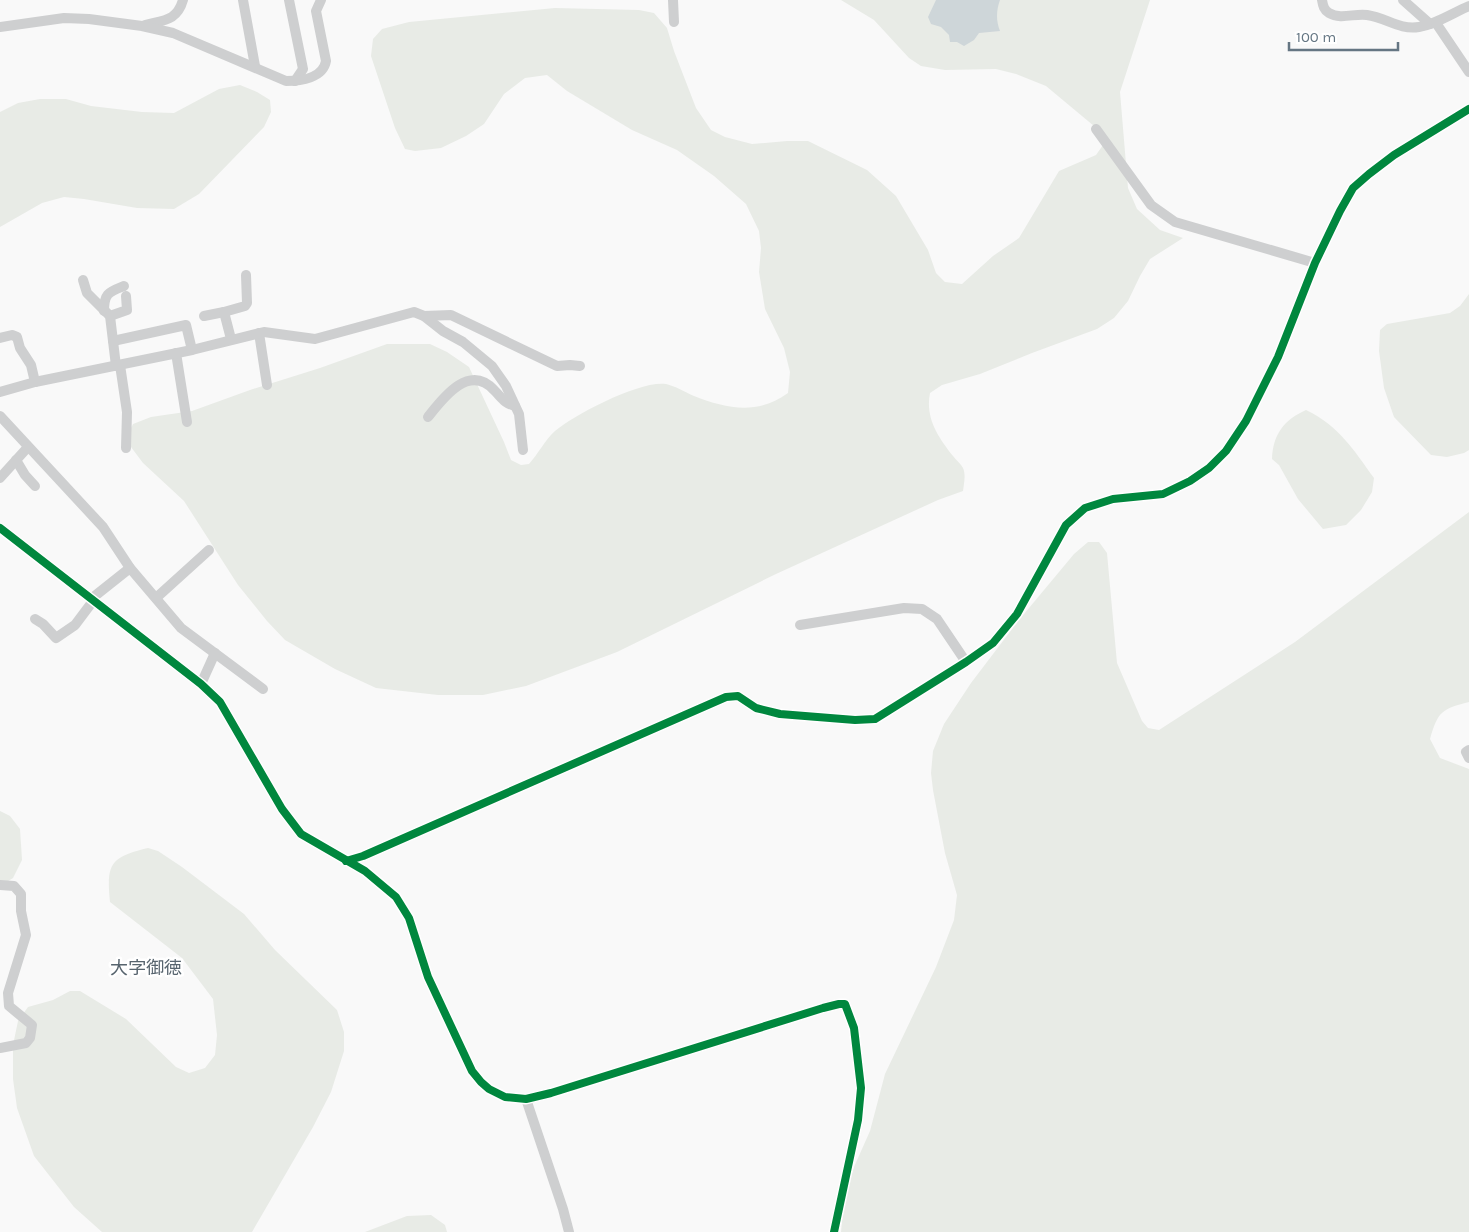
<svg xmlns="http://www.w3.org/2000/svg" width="1469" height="1232" viewBox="0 0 1469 1232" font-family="Karla,'Noto Sans JP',sans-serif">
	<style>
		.green { fill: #e8ebe6 }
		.water { fill: #ced6d9 }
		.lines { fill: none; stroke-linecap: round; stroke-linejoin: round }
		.minor { stroke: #cecfd0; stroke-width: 10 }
		.cycleway-casing { stroke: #fff; stroke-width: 11 }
		.cycleway { stroke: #00873e; stroke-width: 8 }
		.labels { text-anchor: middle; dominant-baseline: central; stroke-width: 5; stroke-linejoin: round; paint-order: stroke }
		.quarter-label { font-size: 18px; fill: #57646e; stroke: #fff }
	</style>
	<rect width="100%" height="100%" fill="#f9f9f9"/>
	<g class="green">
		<path d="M841 0H1150L1120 92 1128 188 1137 209 1160 230 1183 238 1150 259 1140 276 1128 301 1114 318 1097 329 1032 353 980 374 942 385 930 393C925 418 938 437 953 456 956 460 961 464 963 468 966 475 964 483 963 491L938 500 776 574 617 652 526 686 483 695H438L376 688 335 669 285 640 267 621 238 585 184 501 143 463 128 443V434L133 424 151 417 192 411 250 390 320 368 387 344H430L447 352 469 367 504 442 511 460 521 465 529 464C538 454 545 440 555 431 575 414 641 380 666 384 675 386 685 392 694 396 727 409 758 415 788 393L790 372 784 348 765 309 759 272 761 248 759 231 746 204 714 176 677 150 632 130 567 91 547 75 525 78 504 94 484 124 466 136 441 148 415 151 405 149 395 128 371 56 373 39 382 29 409 22 555 8 639 10 654 13 667 28 674 51 696 108 711 130 725 137 752 144 787 141H808L867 170 896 196 928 250 936 273 945 282 962 284 993 256 1019 238 1059 171 1096 155 1103 145 1094 126 1046 86 1016 74 996 69 945 70 921 66 909 58 874 20Z"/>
		<polygon points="240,85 257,92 270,100 271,112 264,127 199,194 174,209 137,208 84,199 64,197 42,203 0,227 0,112 18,103 40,99 66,99 91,106 142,112 174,113 219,89"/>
		<polygon points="1469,294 1469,450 1464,453 1447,457 1431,455 1394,417 1384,388 1379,351 1380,330 1387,324 1450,313 1460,306"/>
		<path d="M1306 410C1339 426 1353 449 1374 478L1372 492 1361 510 1346 525 1323 529 1298 499 1279 465 1272 459C1273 434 1284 420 1306 410Z"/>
		<path d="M1469 512V702C1442 709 1438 711 1430 739L1440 758 1469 769V1232H841L844 1200 854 1167 870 1131 885 1074 936 967 954 920 957 895 945 853 933 790 931 773 933 751 944 724 971 683 1019 620 1074 554 1088 542H1099L1107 553 1117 663 1142 721 1148 728 1159 730 1295 642Z"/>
		<polygon points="0,811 10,816 20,829 22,860 13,878 0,886"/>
		<path d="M148 848 158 851 182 867 244 914 275 950 337 1010 344 1032V1051L331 1092 313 1127 252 1232H102L74 1207 34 1156 17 1108 13 1079V1045L18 1021 28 1007 53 1000 70 991H80L126 1019 176 1067 189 1073 205 1068 215 1055 217 1035 213 999 182 958 110 902C106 863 111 857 148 848Z"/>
		<polygon points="431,1215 445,1225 447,1232 365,1232 407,1216"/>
	</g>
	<path class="water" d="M936 0H1000C996 11 996 21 1000 31L979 33 974 40 964 46 957 42H950L949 35 941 27 931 24 928 17Z"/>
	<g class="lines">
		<g class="minor">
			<polyline points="243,0 255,66"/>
			<polyline points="289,0 303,69 295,81"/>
			<polyline points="673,0 674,22"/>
			<path d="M1322 0C1323 6 1324 10 1329 13 1341 20 1355 13 1367 15 1387 18 1399 30 1419 27 1437 24 1452 13 1469 6"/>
			<polyline points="1403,0 1430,24"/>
			<polyline points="1436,23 1469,72"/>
			<path d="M145 25C164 20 177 21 183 0"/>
			<path d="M0 27 64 18 89 19 142 26 173 33 286 81C301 81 323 78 326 61L316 11 321 0"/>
			<polyline points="1096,129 1151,205 1175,222 1315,263"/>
			<polyline points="83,280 87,293 110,316 116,366"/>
			<path d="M104 311C104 293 109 292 124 286"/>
			<polyline points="110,316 127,310 126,296"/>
			<polyline points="204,316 224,312"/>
			<polyline points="424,316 451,315 557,366 570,365 580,366"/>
			<polyline points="259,333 267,385"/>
			<polyline points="0,338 12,335 17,337 20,348 31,365 35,382"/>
			<polyline points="231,339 224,312 245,306 247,303 246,275"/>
			<polyline points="113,341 186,325 192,350"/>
			<polyline points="176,353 187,422"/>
			<polyline points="120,365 127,412 126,448"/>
			<polyline points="0,392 35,382 192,350 264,332 315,339 414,312 424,316 443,331 463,342 492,366 506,386 519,414 523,450"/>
			<polyline points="0,416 103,527 130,568 181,628 263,689"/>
			<path d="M428 417C443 398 469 363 494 390 502 398 504 403 515 406"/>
			<polyline points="16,460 25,475 35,486"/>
			<polyline points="0,478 28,447"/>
			<polyline points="0,528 201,684 220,702 282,809 301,834 365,871 396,897 409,918 428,977 472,1071 481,1082 489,1089 505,1097 526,1099 551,1093 823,1008 839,1004 845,1004 854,1028 861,1088 858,1120 834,1232"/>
			<polyline points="156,598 209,550"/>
			<polyline points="91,599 130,568"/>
			<polyline points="35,619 43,624 56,638 75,625 93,601"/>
			<polyline points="800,625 904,608 922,609 937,619 966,662"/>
			<polyline points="201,684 215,653"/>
			<polyline points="1469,750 1466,752 1469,758"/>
			<polyline points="346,861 363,856 726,697 738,696 756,708 780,714 855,720 875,719 966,662 993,643 1017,614 1066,525 1085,508 1113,499 1163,494 1190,481 1209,468 1226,451 1246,421 1278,357 1315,263 1340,211 1353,188 1369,174 1394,155 1469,109"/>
			<polyline points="0,885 14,886 21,894 21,911 26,935 8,993 9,1006 32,1025 30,1038 26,1043 0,1048"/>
			<polyline points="526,1099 563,1209 569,1232"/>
		</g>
		<g class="cycleway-casing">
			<g id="cycleway">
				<polyline points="0,528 201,684 220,702 282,809 301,834 365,871 396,897 409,918 428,977 472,1071 481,1082 489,1089 505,1097 526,1099 551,1093 823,1008 839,1004 845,1004 854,1028 861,1088 858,1120 834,1232"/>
				<polyline points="346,861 363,856 726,697 738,696 756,708 780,714 855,720 875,719 966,662 993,643 1017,614 1066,525 1085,508 1113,499 1163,494 1190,481 1209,468 1226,451 1246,421 1278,357 1315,263 1340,211 1353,188 1369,174 1394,155 1469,109"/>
			</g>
		</g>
		<use href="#cycleway" class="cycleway"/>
	</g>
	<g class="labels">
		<g class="quarter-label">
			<text x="146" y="968">大字御徳</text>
		</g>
	</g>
	<path d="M1289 42v8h109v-8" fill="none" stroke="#657683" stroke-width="2.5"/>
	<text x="1296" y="42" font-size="15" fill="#657683" stroke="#ffffff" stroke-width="4" paint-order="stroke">100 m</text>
</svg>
